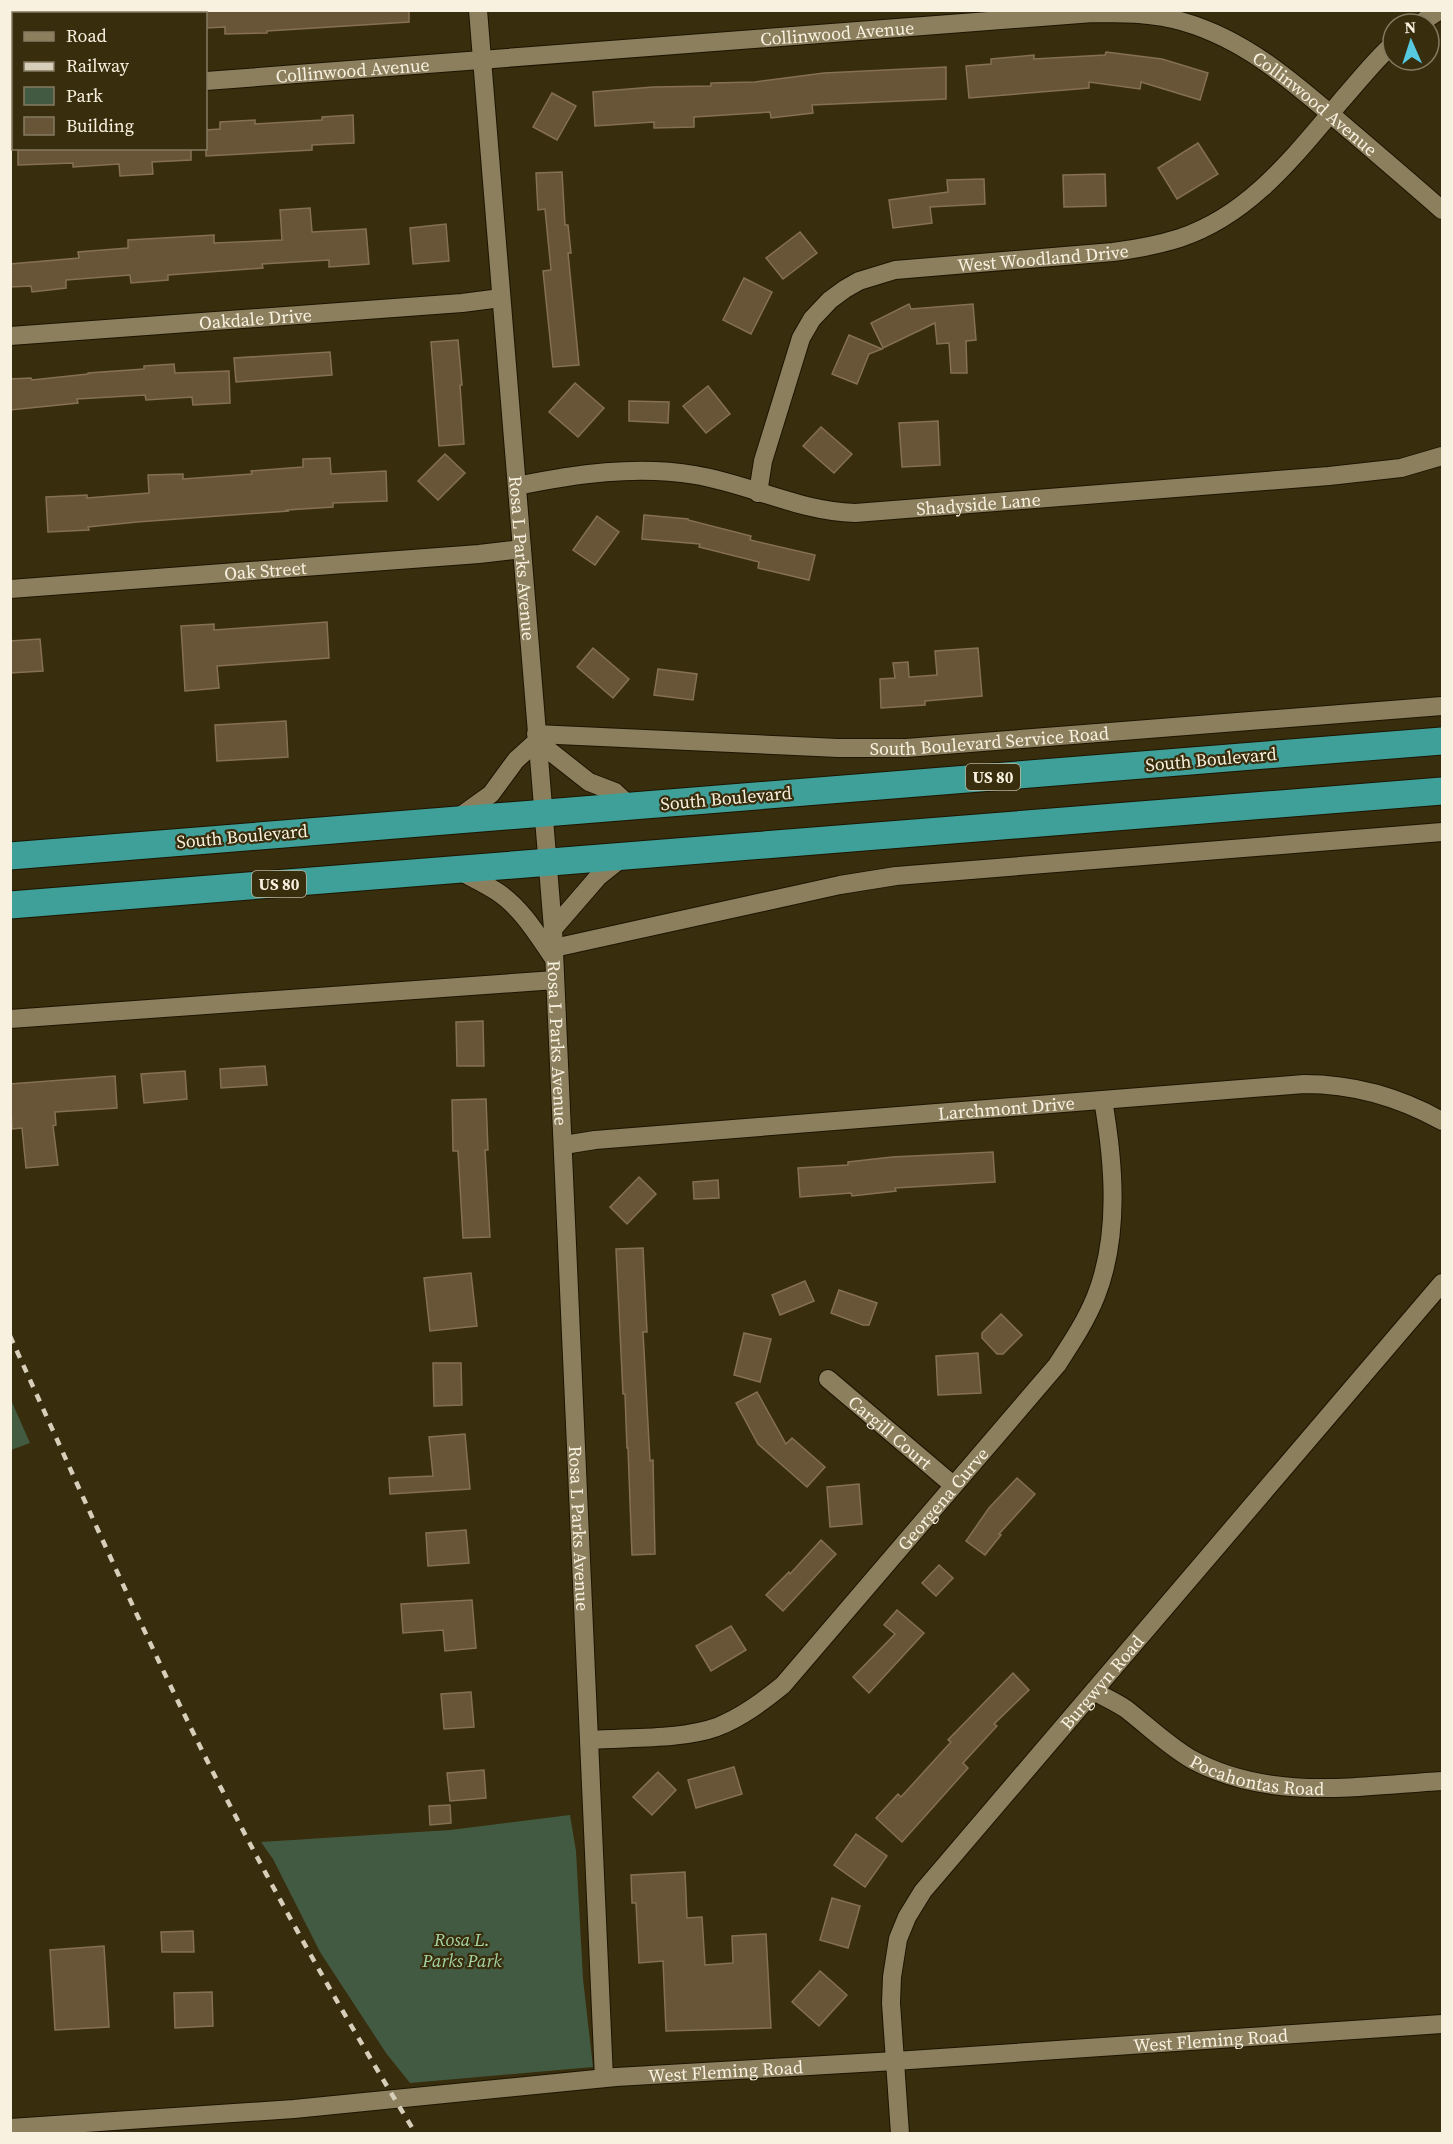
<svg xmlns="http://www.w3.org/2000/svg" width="1453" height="2144" viewBox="0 0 1453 2144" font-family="'Source Serif 4',serif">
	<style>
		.green { fill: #435a42 }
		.forest { fill: #425b41 }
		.building { fill: #685436; stroke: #857052; stroke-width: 1.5 }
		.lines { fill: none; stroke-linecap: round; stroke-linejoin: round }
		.minor-casing { stroke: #1d1501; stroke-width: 20 }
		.highway-casing { stroke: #1d1501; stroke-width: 29 }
		.minor { stroke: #8b7f5e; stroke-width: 18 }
		.highway { stroke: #3fa099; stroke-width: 27 }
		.rail { stroke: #d7cfba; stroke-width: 4.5; stroke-dasharray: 8 8; stroke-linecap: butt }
		.labels { text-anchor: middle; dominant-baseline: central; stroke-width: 4.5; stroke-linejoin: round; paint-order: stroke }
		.shield { fill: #382d0d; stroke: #beb6a0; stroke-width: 1.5 }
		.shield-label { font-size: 16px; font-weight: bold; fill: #f8f1df }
		.street-label { font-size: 18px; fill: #f8f1df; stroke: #382d0d }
		.park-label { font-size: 18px; font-style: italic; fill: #a5d4a4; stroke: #382d0d }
	</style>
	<rect width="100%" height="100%" fill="#382d0d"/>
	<polygon class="green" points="570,1815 576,1851 583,1979 593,2067 410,2083 386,2053 320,1952 273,1859 261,1842 450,1830"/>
	<polygon class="forest" points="11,1400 30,1443 11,1450 10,1450"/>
	<g class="building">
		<polygon points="206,10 409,10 409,22 267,31 267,33 225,34 225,27 206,28"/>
		<polygon points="1106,52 1162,59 1208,73 1200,100 1141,82 1140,89 1089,82 1089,88 969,98 966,66 991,64 991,59 1034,55 1034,59 1105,55"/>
		<polygon points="946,67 946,99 812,105 813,113 771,118 770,112 694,117 694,127 654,128 654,122 595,126 593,92 653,87 711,86 711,83 755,82 824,73"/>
		<polygon points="552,93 576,106 557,140 533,127"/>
		<polygon points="353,115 354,143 312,145 312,150 206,156 206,130 220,129 220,122 255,120 255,124 322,120 322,117"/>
		<polygon points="1198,143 1218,174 1177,199 1158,168"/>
		<polygon points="18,148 191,148 191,160 152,162 153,174 120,176 119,164 73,167 73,163 18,165"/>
		<polygon points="562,172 565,225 568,225 571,253 568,253 579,365 553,367 543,271 551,270 545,209 538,210 536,173"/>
		<polygon points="1105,174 1106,206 1064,207 1063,175"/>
		<polygon points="984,179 985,204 930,207 932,223 893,228 889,200 948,192 947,180"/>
		<polygon points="310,208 312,232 366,229 369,264 329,267 329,260 262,264 263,268 168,275 168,280 131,283 130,275 66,280 66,288 32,292 31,286 10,287 10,264 79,258 78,252 128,248 128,240 214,235 214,243 282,240 280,210"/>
		<polygon points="446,224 449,261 413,264 410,228"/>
		<polygon points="800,232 817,253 783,279 766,258"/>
		<polygon points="744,278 772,292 751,334 723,320"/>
		<polygon points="909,304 911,309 973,304 976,340 966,341 967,373 951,373 949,343 937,344 935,323 883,348 871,323"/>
		<polygon points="849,335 882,349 869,354 857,384 832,374"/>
		<polygon points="458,340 462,385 460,385 464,444 439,446 431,342"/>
		<polygon points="330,352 332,375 236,382 234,358"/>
		<polygon points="174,364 175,373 229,371 230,403 193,405 192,397 146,400 145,395 77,399 78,403 10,410 10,379 31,378 32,380 88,374 88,373 144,369 144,366"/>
		<polygon points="575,383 604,408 578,437 549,412"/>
		<polygon points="708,386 730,414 706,433 683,406"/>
		<polygon points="629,401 669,402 668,423 629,421"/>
		<polygon points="938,421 940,465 902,467 899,423"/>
		<polygon points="821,427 852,454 834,473 803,446"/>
		<polygon points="445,454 465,473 438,500 418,481"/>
		<polygon points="330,458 331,474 386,471 387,501 333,503 333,507 287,510 288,511 137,522 88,527 89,530 48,532 46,497 87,495 87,498 149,493 148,475 183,474 183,479 252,474 251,471 303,467 303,459"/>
		<polygon points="644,515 688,519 688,520 751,536 750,540 815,555 809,580 758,568 759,562 699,547 700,544 642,539"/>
		<polygon points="597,516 619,532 595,565 573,550"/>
		<polygon points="327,622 329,658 217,666 219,688 185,691 181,626 214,624 214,630"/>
		<polygon points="40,639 43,671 10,673 10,641"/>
		<polygon points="593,648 629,679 613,698 577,667"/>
		<polygon points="978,648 982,696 925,701 925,705 881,708 880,679 895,678 893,663 908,662 909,677 937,675 935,651"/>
		<polygon points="658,669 697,674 693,700 654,695"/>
		<polygon points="286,721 288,757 217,761 215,725"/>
		<polygon points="483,1021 484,1066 457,1066 456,1022"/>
		<polygon points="265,1066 267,1085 221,1088 220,1069"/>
		<polygon points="185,1071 187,1099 144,1103 141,1074"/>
		<polygon points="115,1076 117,1108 55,1112 56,1125 53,1126 58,1165 26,1168 22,1128 12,1129 10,1084"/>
		<polygon points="486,1099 488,1150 485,1150 490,1237 463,1238 458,1151 453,1151 452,1100"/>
		<polygon points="993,1152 995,1182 895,1188 896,1191 852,1196 851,1193 800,1197 798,1168 848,1165 848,1162 892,1157"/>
		<polygon points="639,1177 656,1194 627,1224 610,1207"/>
		<polygon points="718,1180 719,1198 694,1199 693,1182"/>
		<polygon points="643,1248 647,1332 643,1332 650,1461 653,1460 655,1554 632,1555 628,1448 627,1448 625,1394 623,1394 616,1249"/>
		<polygon points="471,1273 477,1326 430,1331 424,1278"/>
		<polygon points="805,1281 814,1301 780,1315 772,1295"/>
		<polygon points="839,1290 877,1303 869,1325 863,1325 831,1313"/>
		<polygon points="1001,1314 1022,1335 1003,1354 997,1354 982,1338 982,1333"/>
		<polygon points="744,1333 771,1339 760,1382 734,1375"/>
		<polygon points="978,1353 981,1393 938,1395 936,1356"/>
		<polygon points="433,1363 461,1363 462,1405 434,1406"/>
		<polygon points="757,1392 786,1444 792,1438 825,1467 807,1487 758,1444 736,1403"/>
		<polygon points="465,1434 470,1489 390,1494 389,1478 433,1476 429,1437"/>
		<polygon points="1017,1478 1035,1494 999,1534 1001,1535 985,1555 966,1541 989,1508"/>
		<polygon points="859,1484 862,1524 830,1527 827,1487"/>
		<polygon points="466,1530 469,1563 428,1566 426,1533"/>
		<polygon points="821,1540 836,1554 783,1611 766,1595 789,1572 790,1574"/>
		<polygon points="939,1565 953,1578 936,1596 922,1583"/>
		<polygon points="472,1600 476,1648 445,1651 443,1630 403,1633 401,1604"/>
		<polygon points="897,1610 924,1633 869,1693 853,1677 895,1634 884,1625"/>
		<polygon points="731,1626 746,1650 711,1671 696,1646"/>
		<polygon points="1013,1673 1029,1690 994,1724 997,1726 963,1763 968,1768 902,1842 876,1818 898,1794 901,1797 951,1742 948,1740"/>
		<polygon points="471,1692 474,1727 444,1729 441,1694"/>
		<polygon points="734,1767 742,1794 696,1808 688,1780"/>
		<polygon points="484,1770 486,1798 450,1801 447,1773"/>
		<polygon points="658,1772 676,1790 652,1815 633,1797"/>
		<polygon points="450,1805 451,1823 430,1825 429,1806"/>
		<polygon points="856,1834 887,1856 865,1887 834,1865"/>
		<polygon points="685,1872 687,1918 702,1917 705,1965 733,1963 732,1936 766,1934 771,2028 666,2031 663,1961 639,1963 636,1903 632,1903 631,1875"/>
		<polygon points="832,1898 860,1906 848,1948 820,1940"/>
		<polygon points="193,1931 194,1952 162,1952 161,1932"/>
		<polygon points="104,1946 109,2027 55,2030 50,1950"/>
		<polygon points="820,1971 847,1995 819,2026 792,2002"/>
		<polygon points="212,1992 213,2026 175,2028 174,1993"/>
	</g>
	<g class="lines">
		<g class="minor-casing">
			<g id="minor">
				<path id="s1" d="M478 10 553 929 604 2078"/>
				<polyline points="1419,24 1440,10"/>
				<path id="s2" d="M206 81 1093 13C1124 13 1154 13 1184 22 1246 40 1293 82 1341 123 1375 152 1409 181 1442 210"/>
				<polyline points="10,95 14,95"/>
				<path id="s3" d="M10 336 462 303 501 298"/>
				<path id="s4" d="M517 486C575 474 636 465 695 475 750 484 797 511 855 513L1329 476 1401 468 1442 456"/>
				<path id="s5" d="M758 493 763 461 801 338 812 319 830 300 845 289 859 281 895 270 1113 252C1136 249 1158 245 1180 238 1250 215 1295 155 1341 101 1358 82 1374 61 1393 44"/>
				<path id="s6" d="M10 589 479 554 522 549"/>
				<path id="s7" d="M536 734 838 748H906L1442 706"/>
				<polyline points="459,817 491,794 516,760 537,741 589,782 615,792 630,806"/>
				<path d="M458 870C470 877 484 883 496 891 521 907 537 934 554 959"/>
				<polyline points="553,929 598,877 623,857"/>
				<polyline points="554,948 840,885 896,876 1442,832"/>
				<polyline points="10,1019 555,980"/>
				<path id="s8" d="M564 1145 595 1140 1304 1084C1354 1084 1399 1097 1442 1121"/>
				<path id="s9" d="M828 1379 953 1485"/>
				<path id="s10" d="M1094 1691C1104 1697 1116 1702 1126 1709 1148 1726 1167 1745 1191 1759 1269 1802 1358 1786 1442 1781"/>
				<path id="s11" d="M589 1740C627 1737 681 1740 717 1727 742 1717 762 1702 783 1685L1057 1365C1072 1342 1086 1321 1096 1296 1120 1235 1114 1163 1103 1100"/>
				<path id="s12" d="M10 2128 294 2109 616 2077 895 2061 1442 2024"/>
				<path id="s13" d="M900 2134 891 2003 892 1977 898 1939 907 1917 923 1891 1442 1283"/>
			</g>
		</g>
		<g class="highway-casing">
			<g id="highway">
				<path d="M10 856C488 815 965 779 1442 741"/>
				<polyline points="10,905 1442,791"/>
			</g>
		</g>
		<use href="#minor" class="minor"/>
		<use href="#highway" class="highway"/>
		<path class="rail" d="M10 1336C69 1465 126 1595 188 1722 257 1863 334 2000 416 2134"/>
	</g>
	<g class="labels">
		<g class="shield">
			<rect x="966" y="764" width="54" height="26" rx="4.5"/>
			<rect x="252" y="871" width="54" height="26" rx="4.5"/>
		</g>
		<g class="shield-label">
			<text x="993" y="777">US 80</text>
			<text x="279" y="884">US 80</text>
		</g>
		<g class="street-label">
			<text stroke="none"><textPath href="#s2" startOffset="633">Collinwood Avenue</textPath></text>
			<text stroke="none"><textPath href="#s2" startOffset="147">Collinwood Avenue</textPath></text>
			<text stroke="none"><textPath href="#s2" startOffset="1137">Collinwood Avenue</textPath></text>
			<text stroke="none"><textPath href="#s5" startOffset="430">West Woodland Drive</textPath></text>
			<text stroke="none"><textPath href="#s3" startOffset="246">Oakdale Drive</textPath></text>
			<text stroke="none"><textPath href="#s4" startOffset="468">Shadyside Lane</textPath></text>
			<text stroke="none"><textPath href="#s1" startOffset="550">Rosa L Parks Avenue</textPath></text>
			<text stroke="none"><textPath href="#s6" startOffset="256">Oak Street</textPath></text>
			<text stroke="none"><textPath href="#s7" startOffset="454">South Boulevard Service Road</textPath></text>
			<text transform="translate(1211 759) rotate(-5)">South Boulevard</text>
			<text transform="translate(726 798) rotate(-5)">South Boulevard</text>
			<text transform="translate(242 836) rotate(-5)">South Boulevard</text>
			<text stroke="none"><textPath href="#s1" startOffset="1036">Rosa L Parks Avenue</textPath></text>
			<text stroke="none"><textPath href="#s8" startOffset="444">Larchmont Drive</textPath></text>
			<text stroke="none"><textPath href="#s9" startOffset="82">Cargill Court</textPath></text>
			<text stroke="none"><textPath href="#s11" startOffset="453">Georgena Curve</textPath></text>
			<text stroke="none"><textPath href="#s1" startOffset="1522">Rosa L Parks Avenue</textPath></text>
			<text stroke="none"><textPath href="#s13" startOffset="525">Burgwyn Road</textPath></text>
			<text stroke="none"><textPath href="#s10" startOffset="188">Pocahontas Road</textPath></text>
			<text stroke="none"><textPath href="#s12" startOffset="1204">West Fleming Road</textPath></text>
			<text stroke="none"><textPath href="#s12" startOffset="718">West Fleming Road</textPath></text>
		</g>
		<g class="park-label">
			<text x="462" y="1939">Rosa L.<tspan x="462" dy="21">Parks Park</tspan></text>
		</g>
	</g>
	<rect width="1453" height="2144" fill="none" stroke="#f8f1df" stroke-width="24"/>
	<rect x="12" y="12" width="195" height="138" fill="#382d0d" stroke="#857b61" stroke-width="1.5"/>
	<rect x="24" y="32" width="30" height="9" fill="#8b7f5e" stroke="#857b61" stroke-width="1.5"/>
	<text x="66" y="42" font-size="18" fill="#f8f1df">Road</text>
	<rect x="24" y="62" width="30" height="9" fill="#d7cfba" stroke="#857b61" stroke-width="1.5"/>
	<text x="66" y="72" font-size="18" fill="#f8f1df">Railway</text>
	<rect x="24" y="87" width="30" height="18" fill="#435a42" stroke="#857b61" stroke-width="1.5"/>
	<text x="66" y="102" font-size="18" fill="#f8f1df">Park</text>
	<rect x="24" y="117" width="30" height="18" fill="#685436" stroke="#857b61" stroke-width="1.5"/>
	<text x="66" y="132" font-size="18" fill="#f8f1df">Building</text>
	<g transform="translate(1411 42) rotate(357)"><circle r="28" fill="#382d0d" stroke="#857b61" stroke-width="1.5"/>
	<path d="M0-4.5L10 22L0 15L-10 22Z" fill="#56c9e1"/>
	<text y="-9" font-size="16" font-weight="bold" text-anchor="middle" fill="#f8f1df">N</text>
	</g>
</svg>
